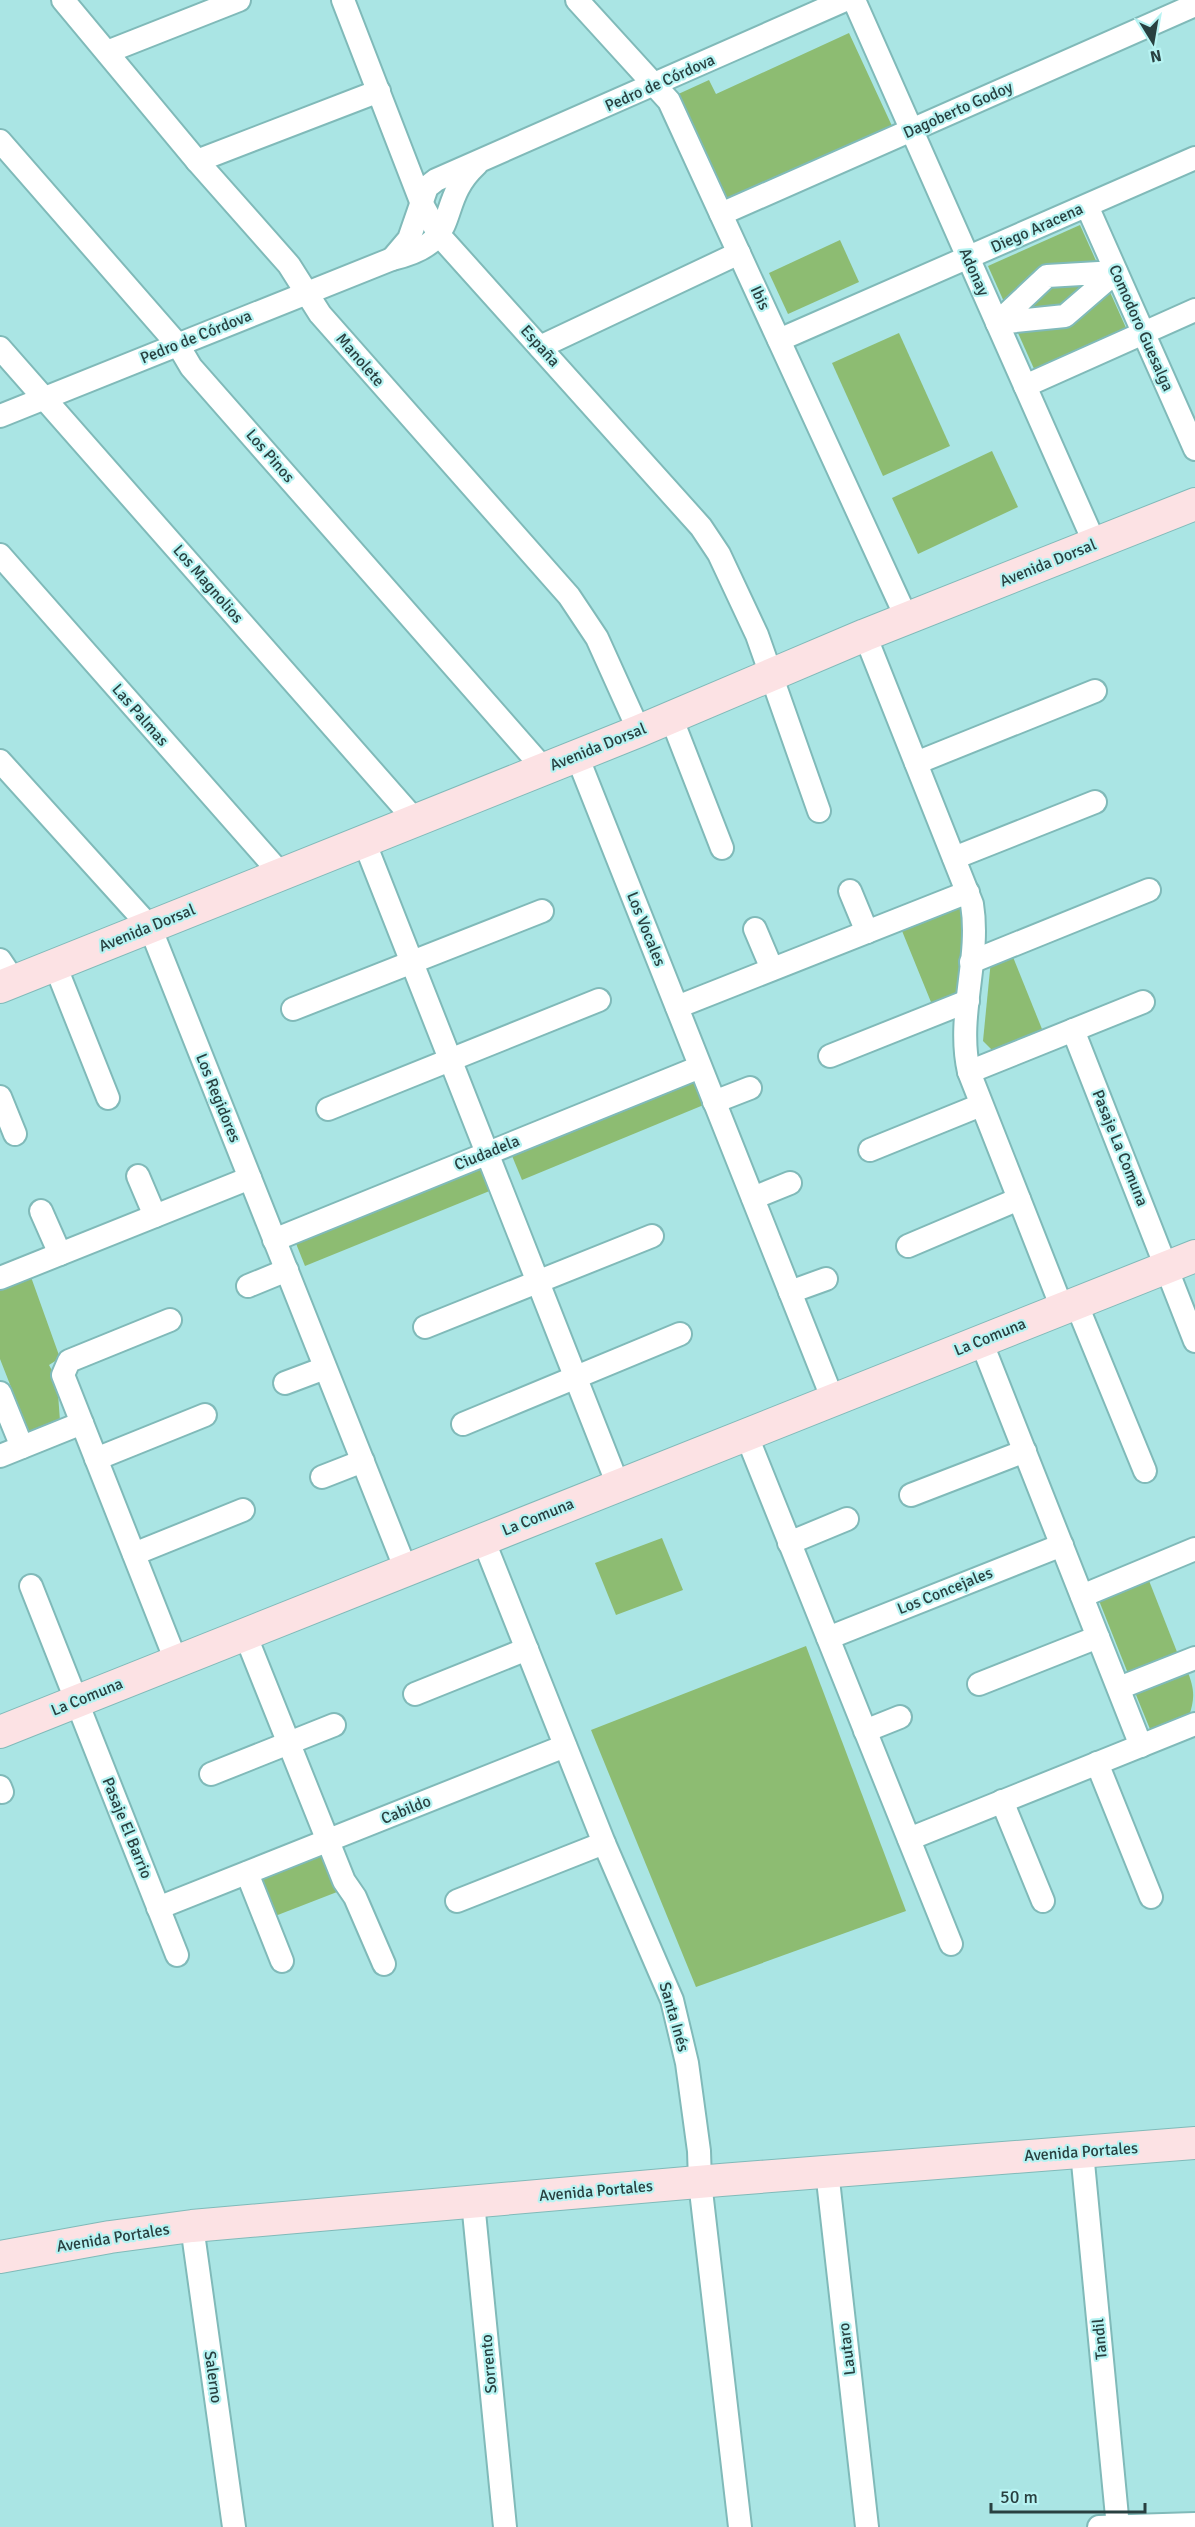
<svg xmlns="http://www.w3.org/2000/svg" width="1195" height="2527" viewBox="0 0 1195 2527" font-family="Signika,sans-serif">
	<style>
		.green { fill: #8dbc72 }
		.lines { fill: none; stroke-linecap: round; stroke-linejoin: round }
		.street-casing { stroke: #80bab9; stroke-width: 26 }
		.secondary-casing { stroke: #80bab9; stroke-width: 34 }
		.street { stroke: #fff; stroke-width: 22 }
		.secondary { stroke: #fce2e4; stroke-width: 32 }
		.labels { text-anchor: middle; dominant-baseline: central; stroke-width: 4.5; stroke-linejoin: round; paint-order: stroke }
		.street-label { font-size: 16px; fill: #284040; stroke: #b7f3f2 }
	</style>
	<rect width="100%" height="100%" fill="#aae5e4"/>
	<g class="green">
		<polygon points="849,33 892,126 724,203 674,96 709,80 716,94"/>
		<polygon points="1080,225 1127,330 1035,371 988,266"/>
		<polygon points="840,240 859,282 788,314 769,273"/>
		<polygon points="899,333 950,446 883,476 832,363"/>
		<polygon points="992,451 1018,507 918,554 892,498"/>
		<path d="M956 903C973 922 960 972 957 997L933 1007 900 926Z"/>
		<polygon points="1011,952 1044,1034 995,1053 983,1041 991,960"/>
		<polygon points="694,1075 706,1104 522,1180 510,1151"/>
		<polygon points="482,1162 492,1190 305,1266 293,1236"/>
		<polygon points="31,1277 60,1358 49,1365 57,1380 60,1421 31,1438 0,1359 0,1289"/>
		<polygon points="662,1538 683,1590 616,1615 595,1563"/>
		<polygon points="1146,1573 1179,1657 1129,1676 1096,1593"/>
		<polygon points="806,1646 906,1911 696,1987 591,1730"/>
		<path d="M1187 1670C1195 1690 1195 1699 1188 1719L1152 1734 1134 1690Z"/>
		<polygon points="321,1851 337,1892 270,1918 254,1877"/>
	</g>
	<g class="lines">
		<g class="street-casing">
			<g id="street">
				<polyline points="63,0 197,161 289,265 320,314 569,596 597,638 639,731"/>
				<polyline points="343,0 422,204 439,235 701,527 719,554 757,635 819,811"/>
				<polyline points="577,0 669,101 907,619"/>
				<polyline points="854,0 1095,544"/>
				<polyline points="107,52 239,0"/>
				<polyline points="0,141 178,345 191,367 544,769"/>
				<polyline points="197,161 379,91"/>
				<polyline points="1087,206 1195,449"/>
				<polyline points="721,214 1195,5"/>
				<polyline points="392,259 409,239 427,187 436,180 845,0"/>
				<polygon points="1116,272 1065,316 997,323 1047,276"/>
				<polyline points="779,340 1195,158"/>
				<polyline points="540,347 739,253"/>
				<polyline points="0,348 415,820"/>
				<polyline points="1025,386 1195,310"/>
				<path d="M0 416 392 259C466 242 433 205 476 165"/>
				<polyline points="0,555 281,874"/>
				<path d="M865 635 972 904C981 959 956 1016 969 1072L1062 1308"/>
				<polyline points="671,717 722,848"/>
				<polyline points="577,756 833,1400"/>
				<polyline points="0,761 150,927 406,1570"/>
				<polyline points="916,763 1095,691"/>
				<polyline points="364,841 618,1485"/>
				<polyline points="954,858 1095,802"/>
				<polyline points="850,891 867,932"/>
				<polyline points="755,929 772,969"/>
				<polyline points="0,960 14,981"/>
				<polyline points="971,962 1149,890"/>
				<polyline points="55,965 108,1098"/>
				<polyline points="677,1007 968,892"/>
				<polyline points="293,1009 542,911"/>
				<polyline points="1073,1030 1195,1341"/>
				<polyline points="830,1056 968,1001"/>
				<polyline points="969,1072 1143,1002"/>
				<polyline points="0,1097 15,1134"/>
				<polyline points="714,1102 750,1088"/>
				<polyline points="328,1109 599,1000"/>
				<polyline points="870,1150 981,1105"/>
				<polyline points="138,1176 155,1216"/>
				<polyline points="753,1198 790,1183"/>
				<polyline points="41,1211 60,1254"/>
				<polyline points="274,1240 700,1067"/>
				<polyline points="908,1246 1019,1199"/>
				<polyline points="0,1278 250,1178"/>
				<polyline points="248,1286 287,1270"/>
				<polyline points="790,1292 826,1279"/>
				<polyline points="1076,1303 1145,1471"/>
				<polyline points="170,1320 69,1361 63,1375 176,1661"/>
				<polyline points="425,1327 652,1236"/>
				<polyline points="981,1341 1141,1746"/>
				<polyline points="285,1383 325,1368"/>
				<polyline points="0,1393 22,1447"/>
				<polyline points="463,1424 680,1334"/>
				<polyline points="746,1434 951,1944"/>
				<polyline points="0,1456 82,1423"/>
				<polyline points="96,1459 205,1415"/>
				<polyline points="322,1477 363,1461"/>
				<polyline points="911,1495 1025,1451"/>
				<polyline points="483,1539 604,1843 672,2000 687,2063 699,2151 700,2182 740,2527"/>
				<polyline points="789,1543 847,1519"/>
				<polyline points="134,1554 243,1510"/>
				<polyline points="31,1586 177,1955"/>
				<polyline points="1082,1596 1195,1549"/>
				<polyline points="245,1634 344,1881 355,1897 384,1964"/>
				<polyline points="828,1638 1062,1545"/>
				<polyline points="979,1684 1098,1637"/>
				<polyline points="1119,1688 1195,1658"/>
				<polyline points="415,1694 527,1649"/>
				<polyline points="865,1731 900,1717"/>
				<polyline points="1097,1763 1151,1897"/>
				<polyline points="211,1774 334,1725"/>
				<polyline points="0,1787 2,1792"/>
				<polyline points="1002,1801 1043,1901"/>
				<polyline points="909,1839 1195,1724"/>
				<polyline points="247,1873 282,1961"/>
				<polyline points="457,1901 604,1843"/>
				<polyline points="158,1908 565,1746"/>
				<polyline points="1082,2152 1118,2527"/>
				<polyline points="827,2171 867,2527"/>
				<polyline points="473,2202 505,2527"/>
				<polyline points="192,2226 234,2527"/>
				<polyline points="1099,2527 1195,2524"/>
			</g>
		</g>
		<g class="secondary-casing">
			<g id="secondary">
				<polyline points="0,987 639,731 865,635 1195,504"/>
				<polyline points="0,1732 1195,1256"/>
				<polyline points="0,2257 110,2237 192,2226 721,2180 1195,2143"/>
			</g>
		</g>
		<use href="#street" class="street"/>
		<use href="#secondary" class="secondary"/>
	</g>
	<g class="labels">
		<g class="street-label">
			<text transform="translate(660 83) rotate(-24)">Pedro de Córdova</text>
			<text transform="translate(958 110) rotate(-24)">Dagoberto Godoy</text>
			<text transform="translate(1037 228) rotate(-24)">Diego Aracena</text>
			<text transform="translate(974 272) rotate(66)">Adonay</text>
			<text transform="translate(760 298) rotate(65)">Ibis</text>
			<text transform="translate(1141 328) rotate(66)">Comodoro Guesalga</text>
			<text transform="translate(196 337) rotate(-22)">Pedro de Córdova</text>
			<text transform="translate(540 346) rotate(48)">España</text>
			<text transform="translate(360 360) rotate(49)">Manolete</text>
			<text transform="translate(270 456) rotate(49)">Los Pinos</text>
			<text transform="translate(1048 563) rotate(-22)">Avenida Dorsal</text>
			<text transform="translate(208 584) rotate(49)">Los Magnolios</text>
			<text transform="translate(140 715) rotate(49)">Las Palmas</text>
			<text transform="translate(598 747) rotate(-22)">Avenida Dorsal</text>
			<text transform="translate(147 928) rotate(-22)">Avenida Dorsal</text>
			<text transform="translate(646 929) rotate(68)">Los Vocales</text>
			<text transform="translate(218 1098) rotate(68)">Los Regidores</text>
			<text transform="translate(1120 1148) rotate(68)">Pasaje La Comuna</text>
			<text transform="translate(487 1153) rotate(-22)">Ciudadela</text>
			<text transform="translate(990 1337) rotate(-22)">La Comuna</text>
			<text transform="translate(538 1517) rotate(-22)">La Comuna</text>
			<text transform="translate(945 1591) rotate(-22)">Los Concejales</text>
			<text transform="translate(87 1697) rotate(-22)">La Comuna</text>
			<text transform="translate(406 1810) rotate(-22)">Cabildo</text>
			<text transform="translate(127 1828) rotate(68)">Pasaje El Barrio</text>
			<text transform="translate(674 2017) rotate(74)">Santa Inés</text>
			<text transform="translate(1081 2152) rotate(-4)">Avenida Portales</text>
			<text transform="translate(596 2191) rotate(-5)">Avenida Portales</text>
			<text transform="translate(113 2238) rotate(-9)">Avenida Portales</text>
			<text transform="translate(1100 2339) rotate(-95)">Tandil</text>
			<text transform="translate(847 2349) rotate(-97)">Lautaro</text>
			<text transform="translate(489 2364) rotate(-95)">Sorrento</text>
			<text transform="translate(213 2377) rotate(82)">Salerno</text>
		</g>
	</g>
	<g transform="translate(1153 42) rotate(169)" stroke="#b7f3f2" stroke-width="4.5" paint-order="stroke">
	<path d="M0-4.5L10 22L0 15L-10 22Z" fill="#284040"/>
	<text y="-9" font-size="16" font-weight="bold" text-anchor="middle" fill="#284040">N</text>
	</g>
	<path d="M991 2503v9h154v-9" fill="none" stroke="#284040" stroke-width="3"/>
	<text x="1000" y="2503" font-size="18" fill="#284040" stroke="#b7f3f2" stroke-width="4.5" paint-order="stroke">50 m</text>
</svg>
